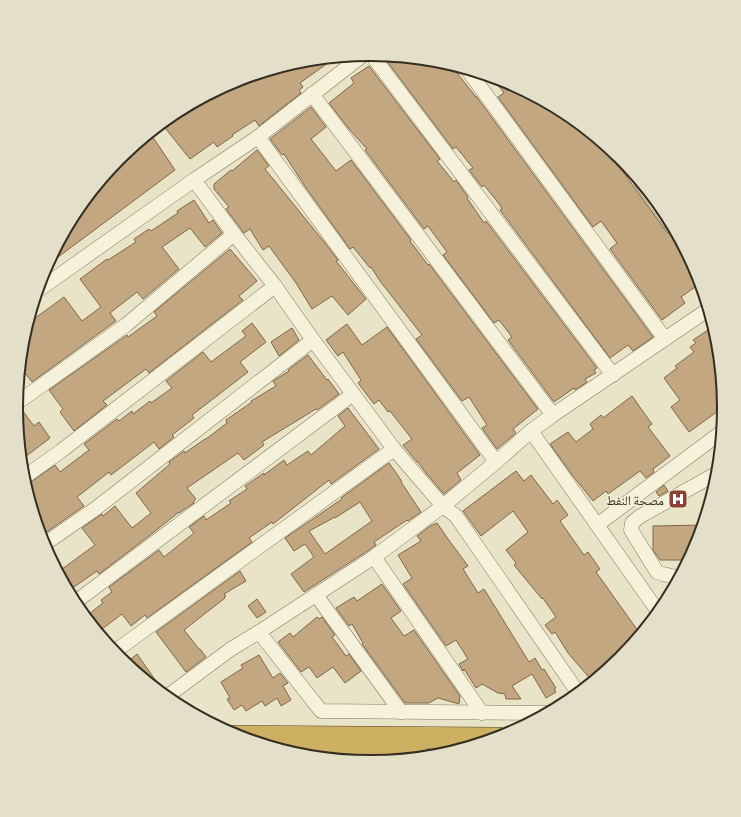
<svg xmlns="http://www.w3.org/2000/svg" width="741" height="817" viewBox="0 0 741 817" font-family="Literata,'Noto Naskh Arabic',serif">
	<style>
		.building { fill: #c3a781; stroke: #7f6647; fill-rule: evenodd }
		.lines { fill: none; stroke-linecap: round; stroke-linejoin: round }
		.minor-casing { stroke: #83785f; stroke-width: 15 }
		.highway-casing { stroke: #514632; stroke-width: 22 }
		.minor { stroke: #f5f1da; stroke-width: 14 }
		.highway { stroke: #ceb062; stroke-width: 21 }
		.labels { text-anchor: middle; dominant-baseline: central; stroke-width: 3.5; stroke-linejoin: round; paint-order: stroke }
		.poi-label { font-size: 13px; fill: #352e21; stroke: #f2eed6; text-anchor: end }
		.rim { fill: none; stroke: #352e21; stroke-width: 2 }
	</style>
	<rect width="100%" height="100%" fill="#e9e4c7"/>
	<g class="building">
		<polygon points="384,55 440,61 450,64 476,97 476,96 653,337 633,351 628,345 610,358 500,210 502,209 500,205 484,185 482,187 469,170 473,168 456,147 453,149 383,56"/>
		<polygon points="336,57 300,83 303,87 299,90 301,93 259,126 255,120 232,135 233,136 217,147 214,142 190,159 162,124 174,114 235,81 302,61"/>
		<polygon points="369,66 440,159 437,161 454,182 456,180 468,197 467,198 484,223 486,221 597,368 594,370 596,373 585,379 587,382 575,390 574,388 554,402 508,340 512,337 499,320 494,323 443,255 447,252 428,226 424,229 365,150 367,149 349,129 329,103 354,83 351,78"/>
		<polygon points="492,77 506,81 568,114 599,140 608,152 611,149 615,153 625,166 621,169 665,230 668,233 672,233 675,236 686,251 698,273 701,283 681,297 685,303 662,320 610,249 617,243 601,221 593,227 498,97 504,93"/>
		<polygon points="311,107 326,127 311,139 336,171 351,160 411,240 410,241 428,265 429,264 538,409 513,429 516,433 497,449 482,428 487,425 469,397 462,401 416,339 422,335 380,281 371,267 370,268 353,247 350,249 304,185 284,154 282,155 270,139"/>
		<polygon points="150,133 175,170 46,266 76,211 120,158"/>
		<polygon points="257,150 269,166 265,169 325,243 338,260 336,261 366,299 348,315 332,296 312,309 296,283 269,246 263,250 250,229 244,233 226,209 229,207 214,189 214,184 231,170 232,171"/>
		<polygon points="194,200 209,223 213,220 222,233 205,247 190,228 162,247 179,269 143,299 137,292 110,313 116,321 32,382 26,374 19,379 23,339 27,324 64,297 82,321 101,307 80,279 107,259 108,260 136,242 134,239 149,229 151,231 178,213 177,211"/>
		<polygon points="230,249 257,281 239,296 243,300 149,373 146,369 103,401 107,405 74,431 60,412 63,409 49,390 127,335 128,337 157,316 154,312"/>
		<polygon points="252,323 266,342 240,362 248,372 192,415 194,418 172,435 174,437 159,449 154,442 111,475 109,472 77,497 84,506 41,536 25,486 55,465 60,472 89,450 84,444 117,419 119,421 132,411 133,414 150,401 151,403 172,388 166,381 203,352 211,362 246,336 242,331"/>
		<polygon points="347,324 362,345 387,327 480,455 457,473 461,480 444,494 426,473 418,462 417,462 403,445 412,439 390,411 388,412 379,400 374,404 358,383 361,380 343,352 338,356 326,340"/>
		<polygon points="714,326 718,340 725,406 689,432 671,407 680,400 664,378 677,368 675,366 694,352 690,347 696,343 693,340"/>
		<polygon points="292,328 299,340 279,356 271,342"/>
		<polygon points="308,355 327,380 328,379 339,394 317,410 316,409 262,442 264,445 244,460 238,453 187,488 196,499 193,502 194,503 179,513 179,512 149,536 99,574 97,571 71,589 58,572 95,545 82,528 102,514 103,516 115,506 132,528 151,513 136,493 170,464 169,462 184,451 185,453 205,439 206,439 227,423 226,420 252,402 251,401 276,386 273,381 289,371 288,370"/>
		<polygon points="632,396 652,424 648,427 670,456 653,469 654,472 646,478 640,471 608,494 606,491 593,501 573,476 550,444 568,432 576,442 593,429 590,424 601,415 603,418"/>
		<polygon points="348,408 379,449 331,484 329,480 273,524 272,522 249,538 252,542 147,618 145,615 131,626 122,614 98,632 85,617 103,603 101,600 112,592 109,587 159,550 164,557 194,533 189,527 204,516 206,520 231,503 229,501 247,489 245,486 264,473 264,475 284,460 287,465 308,451 311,455 345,426 338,416"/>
		<polygon points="22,410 34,426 39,422 50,438 21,460 16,411"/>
		<path d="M389 463 397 474 402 482H401L421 512 408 521 407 520 374 542 376 545 369 550 304 592 291 574 314 557 305 544 294 551 285 538 342 499 341 498ZM360 502 372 521 325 554 309 531 335 517V518Z"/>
		<polygon points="516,471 524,481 531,475 553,504 557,500 568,515 560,521 584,555 588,552 600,569 596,572 641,635 621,659 593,682 568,653 555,632 552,634 545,625 556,617 543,598 542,599 514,565 516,563 506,550 528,532 513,511 481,536 463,511"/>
		<polygon points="664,485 668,491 659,496 656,492"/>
		<polygon points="437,523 448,539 468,566 463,569 478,593 484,589 529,662 535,658 542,670 544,669 556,688 554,689 556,692 546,698 532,674 512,686 521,699 506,699 505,694 498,693 482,684 476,688 464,669 463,671 459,664 468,659 456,640 446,646 403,584 412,578 398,555 421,541 417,536 430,526"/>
		<polygon points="704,525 698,544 690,560 660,560 653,550 653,526"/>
		<polygon points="240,571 246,581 224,594 226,596 224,597 225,598 184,630 199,649 200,649 206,657 186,672 156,632"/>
		<polygon points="382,584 401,611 391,618 404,636 414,630 460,696 459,704 438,698 429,703 405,703 362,644 363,643 352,624 349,626 336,608 354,597 357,601"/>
		<polygon points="257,599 266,612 257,618 248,606"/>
		<polygon points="317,617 319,619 322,617 335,635 332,637 346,656 349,654 361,671 345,683 333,667 317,678 309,667 301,672 278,642 290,633 293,637"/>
		<polygon points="137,654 161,688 158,690 125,664"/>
		<polygon points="259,655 273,678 280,673 288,683 283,686 291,700 281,706 277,698 265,706 262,701 246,711 242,705 234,710 227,699 230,698 221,682 243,668 241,665"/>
	</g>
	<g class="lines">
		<g class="minor-casing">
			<g id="minor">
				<polyline points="371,54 613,375"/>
				<polyline points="467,69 665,339"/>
				<polyline points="312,94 553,415"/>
				<polyline points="258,137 496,462"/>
				<polyline points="194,180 234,234 275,286 313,340 394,449 443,506 456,516 579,694"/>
				<polyline points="641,182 672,225"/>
				<polyline points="37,291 194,180 258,137 363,55"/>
				<polyline points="17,403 126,325 234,234"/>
				<polyline points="531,431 659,613"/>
				<polyline points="23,478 61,451 275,286"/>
				<polyline points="597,525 723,431"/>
				<polyline points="43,545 95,509 313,340"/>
				<polyline points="374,557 482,713"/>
				<polyline points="680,578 663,574 657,572 631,530 632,523 639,517 719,472"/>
				<polyline points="316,595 401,712"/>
				<polyline points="74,603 353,394"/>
				<polyline points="259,632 306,692 321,711 549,713"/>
				<polyline points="114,652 394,449"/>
				<polyline points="166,697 169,695 231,649 259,632 374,557 443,506 496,462 531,431 553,415 709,309"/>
			</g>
		</g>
		<g class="highway-casing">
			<g id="highway">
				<polyline points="236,736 499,738"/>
				<polyline points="304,756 423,758"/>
			</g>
		</g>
		<use href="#minor" class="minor"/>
		<use href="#highway" class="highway"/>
	</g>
	<defs>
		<g id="hospital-square" transform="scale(1)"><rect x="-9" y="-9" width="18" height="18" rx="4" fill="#8b4235" stroke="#f2eed6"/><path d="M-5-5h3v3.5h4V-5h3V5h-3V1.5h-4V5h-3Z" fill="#fff"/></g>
	</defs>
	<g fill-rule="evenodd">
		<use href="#hospital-square" x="678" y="499"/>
	</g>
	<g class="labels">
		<g class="poi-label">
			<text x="664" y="499">مصحة النفط</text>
		</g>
	</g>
	<path d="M0 0H741V817H0ZM23 408a347 347 0 1 1 694 0a347 347 0 1 1-694 0Z" fill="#e3dfc8" fill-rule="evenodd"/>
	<path class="rim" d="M23 408a347 347 0 1 1 694 0a347 347 0 1 1-694 0Z"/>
</svg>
